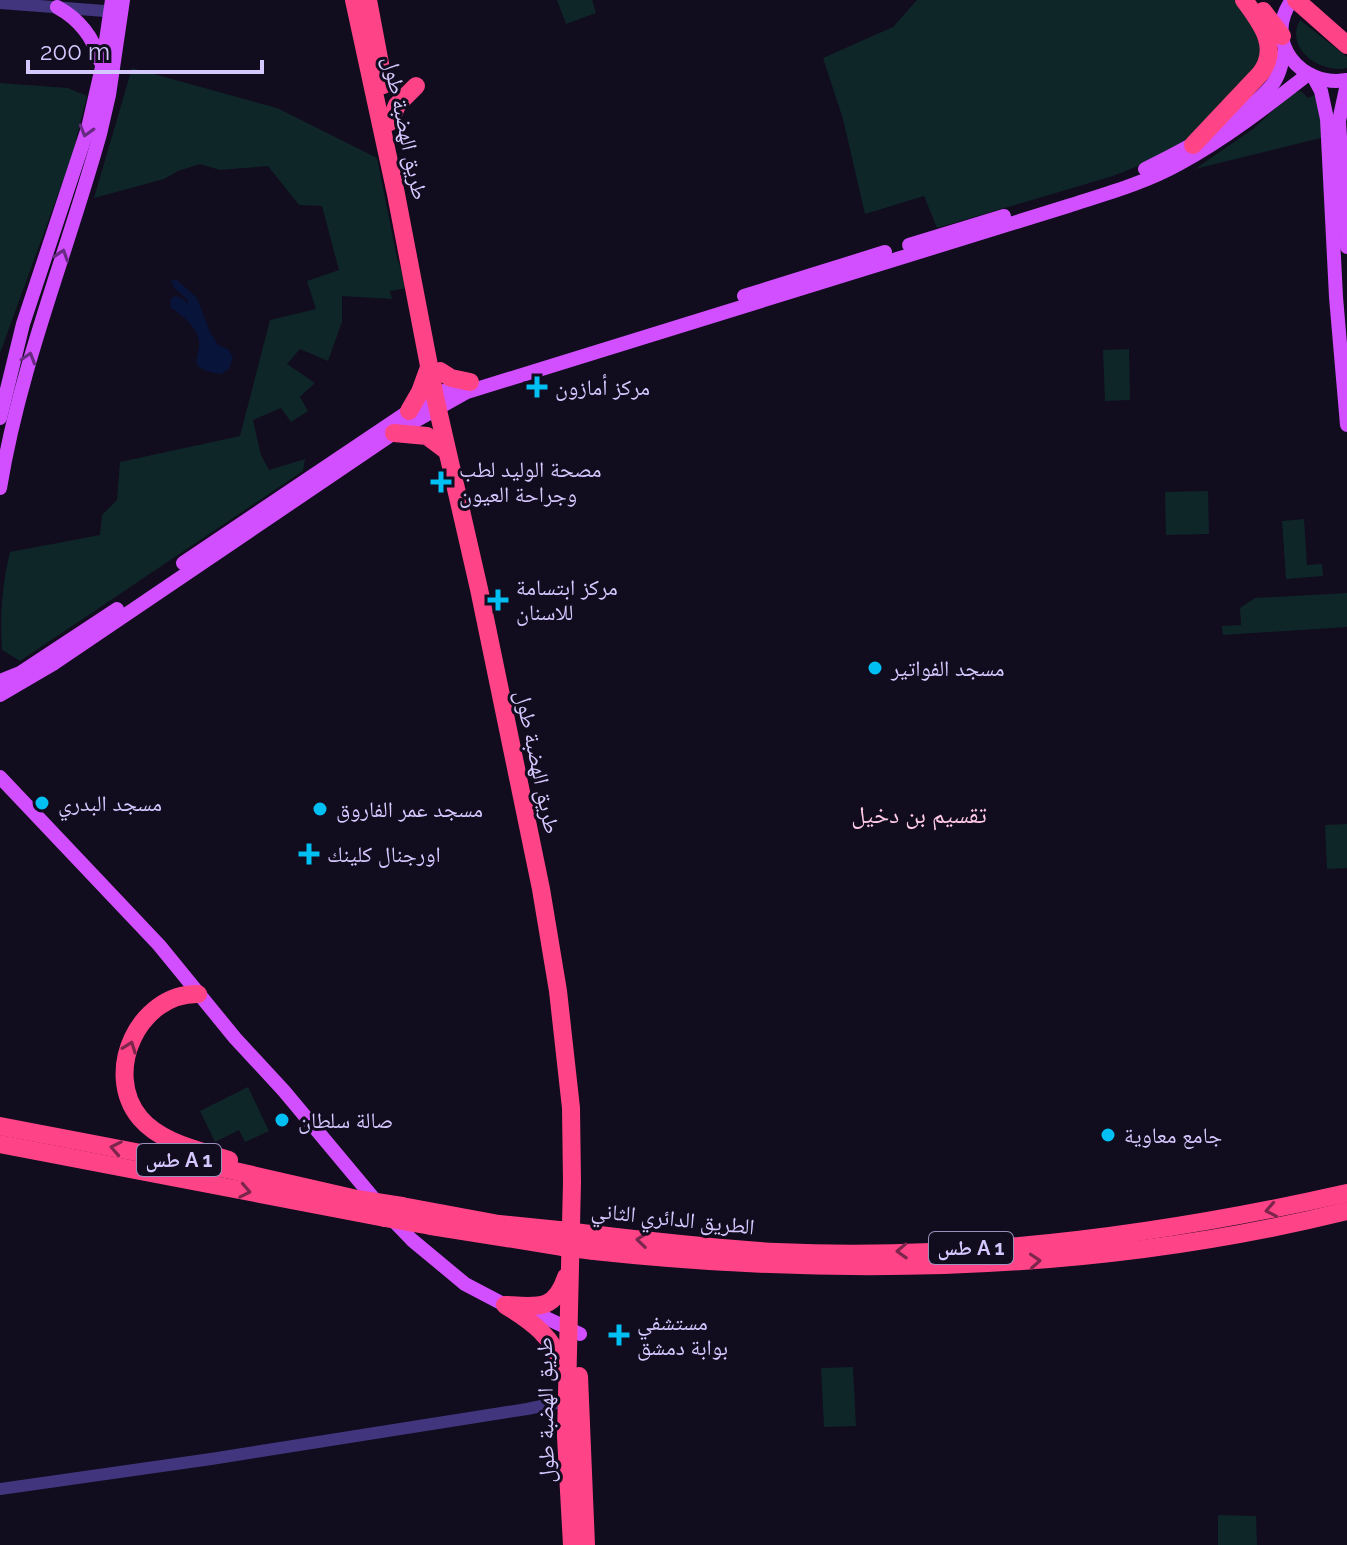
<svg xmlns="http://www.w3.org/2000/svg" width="1347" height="1545" viewBox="0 0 1347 1545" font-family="Raleway,'Noto Naskh Arabic',sans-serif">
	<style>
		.green { fill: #0f2628 }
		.water { fill: #08143a }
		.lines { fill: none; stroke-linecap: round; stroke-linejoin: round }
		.minor { stroke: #41367e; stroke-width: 12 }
		.major { stroke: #d24fff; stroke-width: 14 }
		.highway { stroke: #ff4387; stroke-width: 18 }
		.highway-bridge { stroke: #ff4387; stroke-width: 18 }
		.oneway { stroke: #682a83 }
		.oneway2 { stroke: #7c254d }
		.poi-dot { fill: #00bff3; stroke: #110c1e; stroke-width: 3 }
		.labels { text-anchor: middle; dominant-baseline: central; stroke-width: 6; stroke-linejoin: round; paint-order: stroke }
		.shield { fill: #110c1e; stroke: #9a90bc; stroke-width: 2 }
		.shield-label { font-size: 20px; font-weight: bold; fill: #d5c8ff }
		.street-label { font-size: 22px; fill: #d5c8ff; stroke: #110c1e }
		.poi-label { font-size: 22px; fill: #d5c8ff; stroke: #110c1e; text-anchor: start }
		.neighbourhood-label { font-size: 24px; fill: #ffcae6; stroke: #110c1e }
	</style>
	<rect width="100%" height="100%" fill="#110c1e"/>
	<g class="green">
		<polygon points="557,0 592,0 596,13 566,24"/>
		<polygon points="917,0 1236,0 1263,41 1259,63 1206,122 1179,145 1161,157 1113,176 937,228 924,196 865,214 843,119 823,58 893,27"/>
		<path d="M1300 20 1347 57V68C1321 74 1284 49 1300 20Z"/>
		<path d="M132 68 277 108 377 158 397 258 408 288 390 291 392 299 342 296V322L328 361 300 349 287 364 315 383 300 397 308 411 291 422 281 408 253 420 261 455 269 470 305 459 303 471 20 661 2 650C0 617 2 584 10 552L100 535 102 515 117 500 120 462 240 436 270 320 316 309 307 281 339 270 322 206 299 205 268 166 220 170 200 164 178 171 164 179 94 198Z"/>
		<polygon points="0,83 68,88 87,96 72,156 0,353"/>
		<polygon points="1301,91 1308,98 1317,94 1325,137 1195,169 1253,129 1292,93"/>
		<polygon points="1129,349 1130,400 1105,401 1103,350"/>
		<polygon points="1208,491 1209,534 1166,535 1165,492"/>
		<polygon points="1304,519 1307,565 1322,564 1323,576 1286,579 1282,521"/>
		<polygon points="1347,593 1347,627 1223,635 1222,626 1241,625 1240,608 1255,598"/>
		<polygon points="1347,824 1347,868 1327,869 1325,825"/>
		<polygon points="248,1087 269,1131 245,1142 239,1130 215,1142 200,1111"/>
		<polygon points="853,1367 856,1426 824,1427 821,1368"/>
		<polygon points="1218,1515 1256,1516 1257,1545 1218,1545"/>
	</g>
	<path class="water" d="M176 279 197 298 210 332 218 345 228 349 233 357 229 369 221 374C178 367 207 356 197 334 193 324 179 313 170 307L171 298 176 296 185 300 187 304 188 300 174 288 171 281Z"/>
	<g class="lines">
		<g class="minor">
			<polyline points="0,3 118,12"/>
			<polyline points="0,1489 211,1459 527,1409 566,1401"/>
		</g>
		<g class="major">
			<path d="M1292 0C1262 41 1301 88 1347 80"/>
			<path d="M57 7C79 19 93 36 100 61"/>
			<polyline points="1314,78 1321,91 1327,119 1336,297 1347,425"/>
			<polyline points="1347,84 1339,121 1347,247"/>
			<path d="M1145 169C1184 150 1244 119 1272 85 1280 75 1282 61 1285 49"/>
			<polyline points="909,245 1004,216"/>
			<polyline points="744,296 885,252"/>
			<polyline points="0,418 23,324 88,128 102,67 112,0"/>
			<path d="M0 488C20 366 67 253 100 134L109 95 123 0"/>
			<polyline points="183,563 409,411 444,391 469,382"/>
			<polyline points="0,681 20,673 117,609"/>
			<path d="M0 695 53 664 394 433 467 392 1068 206C1105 194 1145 183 1179 164 1225 139 1266 107 1307 75"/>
			<polyline points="0,777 159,945 235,1038 284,1091 385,1212 412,1240 465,1284 505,1305 542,1316 580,1334"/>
		</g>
		<g class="highway">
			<polyline points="354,0 396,194 435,397 479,589 541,889 558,991 571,1108 572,1182 566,1437 572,1545"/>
			<polyline points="368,0 384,85"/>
			<polyline points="1296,0 1347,45"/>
			<polyline points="1263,11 1282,36"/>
			<polyline points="390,122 397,105 416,86"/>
			<path d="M1193 145 1260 74C1281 47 1260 22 1244 0"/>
			<polyline points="440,371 451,378 470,382"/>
			<polyline points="409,411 420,392 428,370"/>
			<polyline points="394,433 427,436 447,451"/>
			<path d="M198 994C139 993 102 1072 140 1118 161 1143 199 1150 229 1160"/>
			<polyline points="0,1126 235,1171 357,1199"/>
			<polyline points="0,1144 385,1218"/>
			<polyline points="402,1206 499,1224 559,1230"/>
			<polyline points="431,1226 563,1247"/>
			<path d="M590 1234C652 1241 715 1249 777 1252 968 1261 1161 1235 1347 1193"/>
			<path d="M594 1251C845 1278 1100 1272 1347 1211"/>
			<path d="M505 1305C531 1321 554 1337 563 1368"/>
			<path d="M508 1305C539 1307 555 1310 566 1277"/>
			<polyline points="579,1376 586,1545"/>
		</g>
		<g class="highway-bridge">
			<polyline points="357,1199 402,1206"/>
			<polyline points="385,1218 431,1226"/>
			<polyline points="559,1230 590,1234"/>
			<polyline points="563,1247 594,1251"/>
		</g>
	</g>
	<defs><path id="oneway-chevron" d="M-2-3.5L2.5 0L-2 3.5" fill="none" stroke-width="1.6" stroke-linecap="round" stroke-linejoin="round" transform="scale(2)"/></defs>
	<g class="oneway">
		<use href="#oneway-chevron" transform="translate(86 131) rotate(106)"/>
		<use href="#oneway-chevron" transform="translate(62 255) rotate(-72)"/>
		<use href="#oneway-chevron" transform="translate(29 358) rotate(-73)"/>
	</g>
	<g class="oneway2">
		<use href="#oneway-chevron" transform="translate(130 1047) rotate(-70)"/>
		<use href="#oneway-chevron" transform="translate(116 1148) rotate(-169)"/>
		<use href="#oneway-chevron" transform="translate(245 1191) rotate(11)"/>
		<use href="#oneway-chevron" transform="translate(1271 1210) rotate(169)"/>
		<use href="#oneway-chevron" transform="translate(642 1240) rotate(-174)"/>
		<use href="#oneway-chevron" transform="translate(902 1251) rotate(178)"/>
		<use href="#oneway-chevron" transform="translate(1035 1261) rotate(-4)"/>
	</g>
	<g class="poi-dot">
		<path d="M533 375h8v8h8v8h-8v8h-8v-8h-8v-8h8z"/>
		<path d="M437 470h8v8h8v8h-8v8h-8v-8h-8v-8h8z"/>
		<path d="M494 588h8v8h8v8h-8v8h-8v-8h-8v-8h8z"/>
		<circle cx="875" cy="668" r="8"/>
		<circle cx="42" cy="803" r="8"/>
		<circle cx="320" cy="809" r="8"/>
		<path d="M305 842h8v8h8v8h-8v8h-8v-8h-8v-8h8z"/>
		<circle cx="282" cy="1120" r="8"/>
		<circle cx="1108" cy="1135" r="8"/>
		<path d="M615 1323h8v8h8v8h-8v8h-8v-8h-8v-8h8z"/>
	</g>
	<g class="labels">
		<g class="shield">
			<rect x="137" y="1144" width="84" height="32" rx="6"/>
			<rect x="929" y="1232" width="84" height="32" rx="6"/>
		</g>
		<g class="shield-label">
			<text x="179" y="1160">طس A 1</text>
			<text x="971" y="1248">طس A 1</text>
		</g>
		<g class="street-label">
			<text transform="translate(406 128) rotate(78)">طريق الهضبة طول</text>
			<text transform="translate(538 762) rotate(78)">طريق الهضبة طول</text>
			<text transform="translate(673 1218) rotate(6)">الطريق الدائري الثاني</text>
			<text transform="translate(545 1410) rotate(-91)">طريق الهضبة طول</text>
		</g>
		<g class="poi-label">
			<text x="555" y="387">مركز أمازون</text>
			<text x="459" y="469">مصحة الوليد لطب<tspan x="459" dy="25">وجراحة العيون</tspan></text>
			<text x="516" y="587">مركز ابتسامة<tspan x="516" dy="25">للاسنان</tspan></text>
			<text x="891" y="668">مسجد الفواتير</text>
			<text x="58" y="803">مسجد البدري</text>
			<text x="336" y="809">مسجد عمر الفاروق</text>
			<text x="327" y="854">اورجنال كلينك</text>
			<text x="298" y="1120">صالة سلطان</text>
			<text x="1124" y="1135">جامع معاوية</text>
			<text x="637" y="1322">مستشفي<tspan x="637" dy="25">بوابة دمشق</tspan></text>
		</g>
		<g class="neighbourhood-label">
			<text x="919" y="814">تقسيم بن دخيل</text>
		</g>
	</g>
	<path d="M28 60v12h234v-12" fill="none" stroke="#d5c8ff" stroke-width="4"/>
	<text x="40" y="60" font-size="24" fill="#d5c8ff" stroke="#110c1e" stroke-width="6" paint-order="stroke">200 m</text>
</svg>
